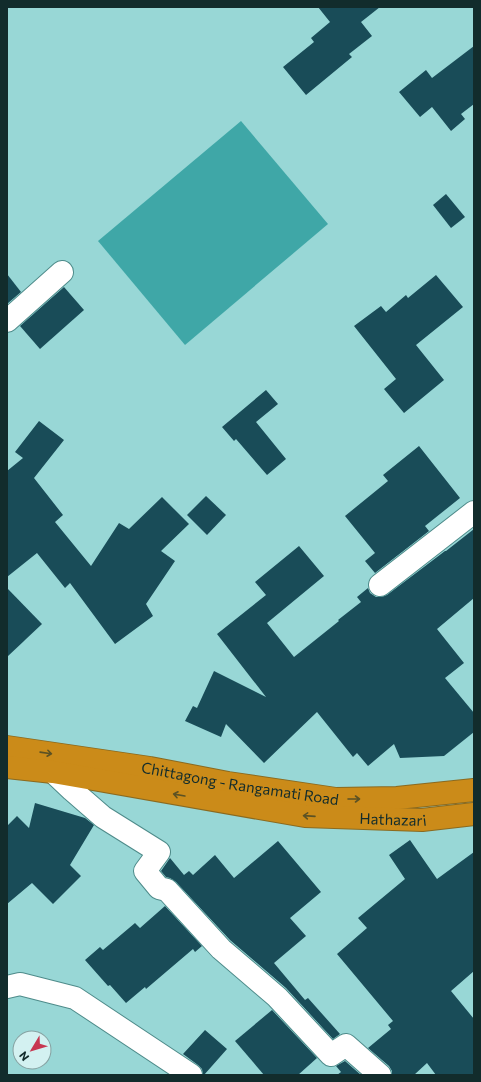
<svg xmlns="http://www.w3.org/2000/svg" width="481" height="1082" viewBox="0 0 481 1082" font-family="Commissioner,sans-serif">
	<style>
		.water { fill: #3fa7a7 }
		.building { fill: #194c58 }
		.lines { fill: none; stroke-linecap: round; stroke-linejoin: round }
		.minor-casing { stroke: #4e8b8a; stroke-width: 24 }
		.highway-casing { stroke: #8a6a20; stroke-width: 24 }
		.minor { stroke: #fff; stroke-width: 22 }
		.highway { stroke: #cb8b19; stroke-width: 22 }
		.oneway { stroke: #5c5224 }
		.labels { text-anchor: middle; dominant-baseline: central; stroke-width: 4; stroke-linejoin: round; paint-order: stroke }
		.street-label { font-size: 15px; fill: #122c2c; stroke: #d3f1f1 }
	</style>
	<rect width="100%" height="100%" fill="#98d7d6"/>
	<polygon class="water" points="241,121 328,224 185,345 98,241"/>
	<g class="building">
		<polygon points="318,7 380,7 361,22 372,36 349,54 352,57 306,95 283,67 314,42 311,38 330,22"/>
		<polygon points="474,46 474,104 461,114 465,119 451,131 432,107 420,117 399,92 426,70 432,78"/>
		<polygon points="446,194 465,217 451,228 433,205"/>
		<polygon points="7,274 21,292 7,304"/>
		<polygon points="436,275 463,307 416,345 444,380 404,413 384,389 396,379 354,326 381,306 386,312 406,295 408,298"/>
		<polygon points="64,287 84,310 40,349 20,326"/>
		<polygon points="266,390 278,404 256,422 286,459 267,475 236,439 234,441 222,427"/>
		<polygon points="39,421 64,440 34,478 63,515 55,522 91,566 119,523 129,529 162,497 189,524 161,551 175,561 146,604 153,616 115,644 70,583 65,588 37,553 7,577 7,471 23,458 15,452"/>
		<polygon points="419,446 460,498 425,526 429,531 375,573 365,561 375,553 345,516 388,481 383,475"/>
		<polygon points="206,496 226,515 207,535 187,515"/>
		<polygon points="474,529 474,598 437,629 464,663 445,678 474,713 474,732 444,756 400,758 394,744 368,766 357,753 353,757 317,712 264,763 226,724 221,737 185,721 193,706 197,708 214,671 266,697 217,634 266,595 255,582 299,546 324,576 267,623 294,657 339,621 338,620 361,602 357,597 368,588 370,593 376,597 381,597 387,595 445,551 446,551"/>
		<polygon points="7,588 42,624 7,657"/>
		<polygon points="35,803 85,818 94,825 70,865 81,876 53,904 32,883 7,904 7,826 17,816 29,828"/>
		<polygon points="410,840 437,879 474,852 474,971 451,991 474,1019 474,1075 436,1075 427,1063 414,1075 392,1075 392,1071 389,1066 368,1048 391,1029 388,1025 393,1021 337,954 367,928 358,918 405,879 389,855"/>
		<polygon points="278,841 321,892 290,918 306,936 274,963 305,1000 308,998 340,1034 333,1039 286,988 230,940 176,882 170,878 166,877 161,871 170,858 184,875 189,871 193,875 215,855 234,878"/>
		<polygon points="165,906 202,946 195,952 193,949 146,989 145,987 126,1003 110,985 108,986 85,960 100,947 103,950 135,923 140,928"/>
		<polygon points="272,1010 317,1058 298,1075 264,1075 235,1041"/>
		<polygon points="205,1030 227,1049 204,1075 203,1075 202,1069 198,1065 183,1054"/>
		<polygon points="345,1061 361,1075 337,1075 341,1072 336,1066"/>
	</g>
	<g class="lines">
		<g class="minor-casing">
			<g id="minor">
				<polyline points="7,321 62,272"/>
				<polyline points="380,585 474,512"/>
				<polyline points="53,772 72,790 103,817 159,852 145,871 159,888 167,890 221,949 277,997 331,1055 346,1045 380,1075"/>
				<polyline points="7,987 20,984 75,998 191,1075"/>
			</g>
		</g>
		<g class="highway-casing">
			<g id="highway">
				<path id="s1" d="M7 747 150 768 228 783 336 799 397 798 474 790"/>
				<path id="s2" d="M7 767 53 772 305 816 422 820 474 814"/>
			</g>
		</g>
		<use href="#minor" class="minor"/>
		<use href="#highway" class="highway"/>
	</g>
	<defs><path id="oneway-shaft" d="M-6 0H5M1.5-3L5.5 0L1.5 3" fill="none" stroke-width="1.6" stroke-linecap="round" stroke-linejoin="round"/></defs>
	<g class="oneway">
		<use href="#oneway-shaft" transform="translate(46 753) rotate(8)"/>
		<use href="#oneway-shaft" transform="translate(179 795) rotate(-170)"/>
		<use href="#oneway-shaft" transform="translate(354 799)"/>
		<use href="#oneway-shaft" transform="translate(309 816) rotate(-176)"/>
	</g>
	<g class="labels">
		<g class="street-label">
			<text stroke="none"><textPath href="#s1" startOffset="236">Chittagong - Rangamati Road</textPath></text>
			<text stroke="none"><textPath href="#s2" startOffset="390">Hathazari</textPath></text>
		</g>
	</g>
	<rect width="481" height="1082" fill="none" stroke="#122c2c" stroke-width="16"/>
	<g transform="translate(32 1050) rotate(232)"><circle r="19" fill="#d3f1f1" stroke="#86a2a2"/>
	<path d="M0-3L7 15L0 10L-7 15Z" fill="#c73751"/>
	<text y="-6" font-size="11" font-weight="bold" text-anchor="middle" fill="#122c2c">N</text>
	</g>
</svg>
